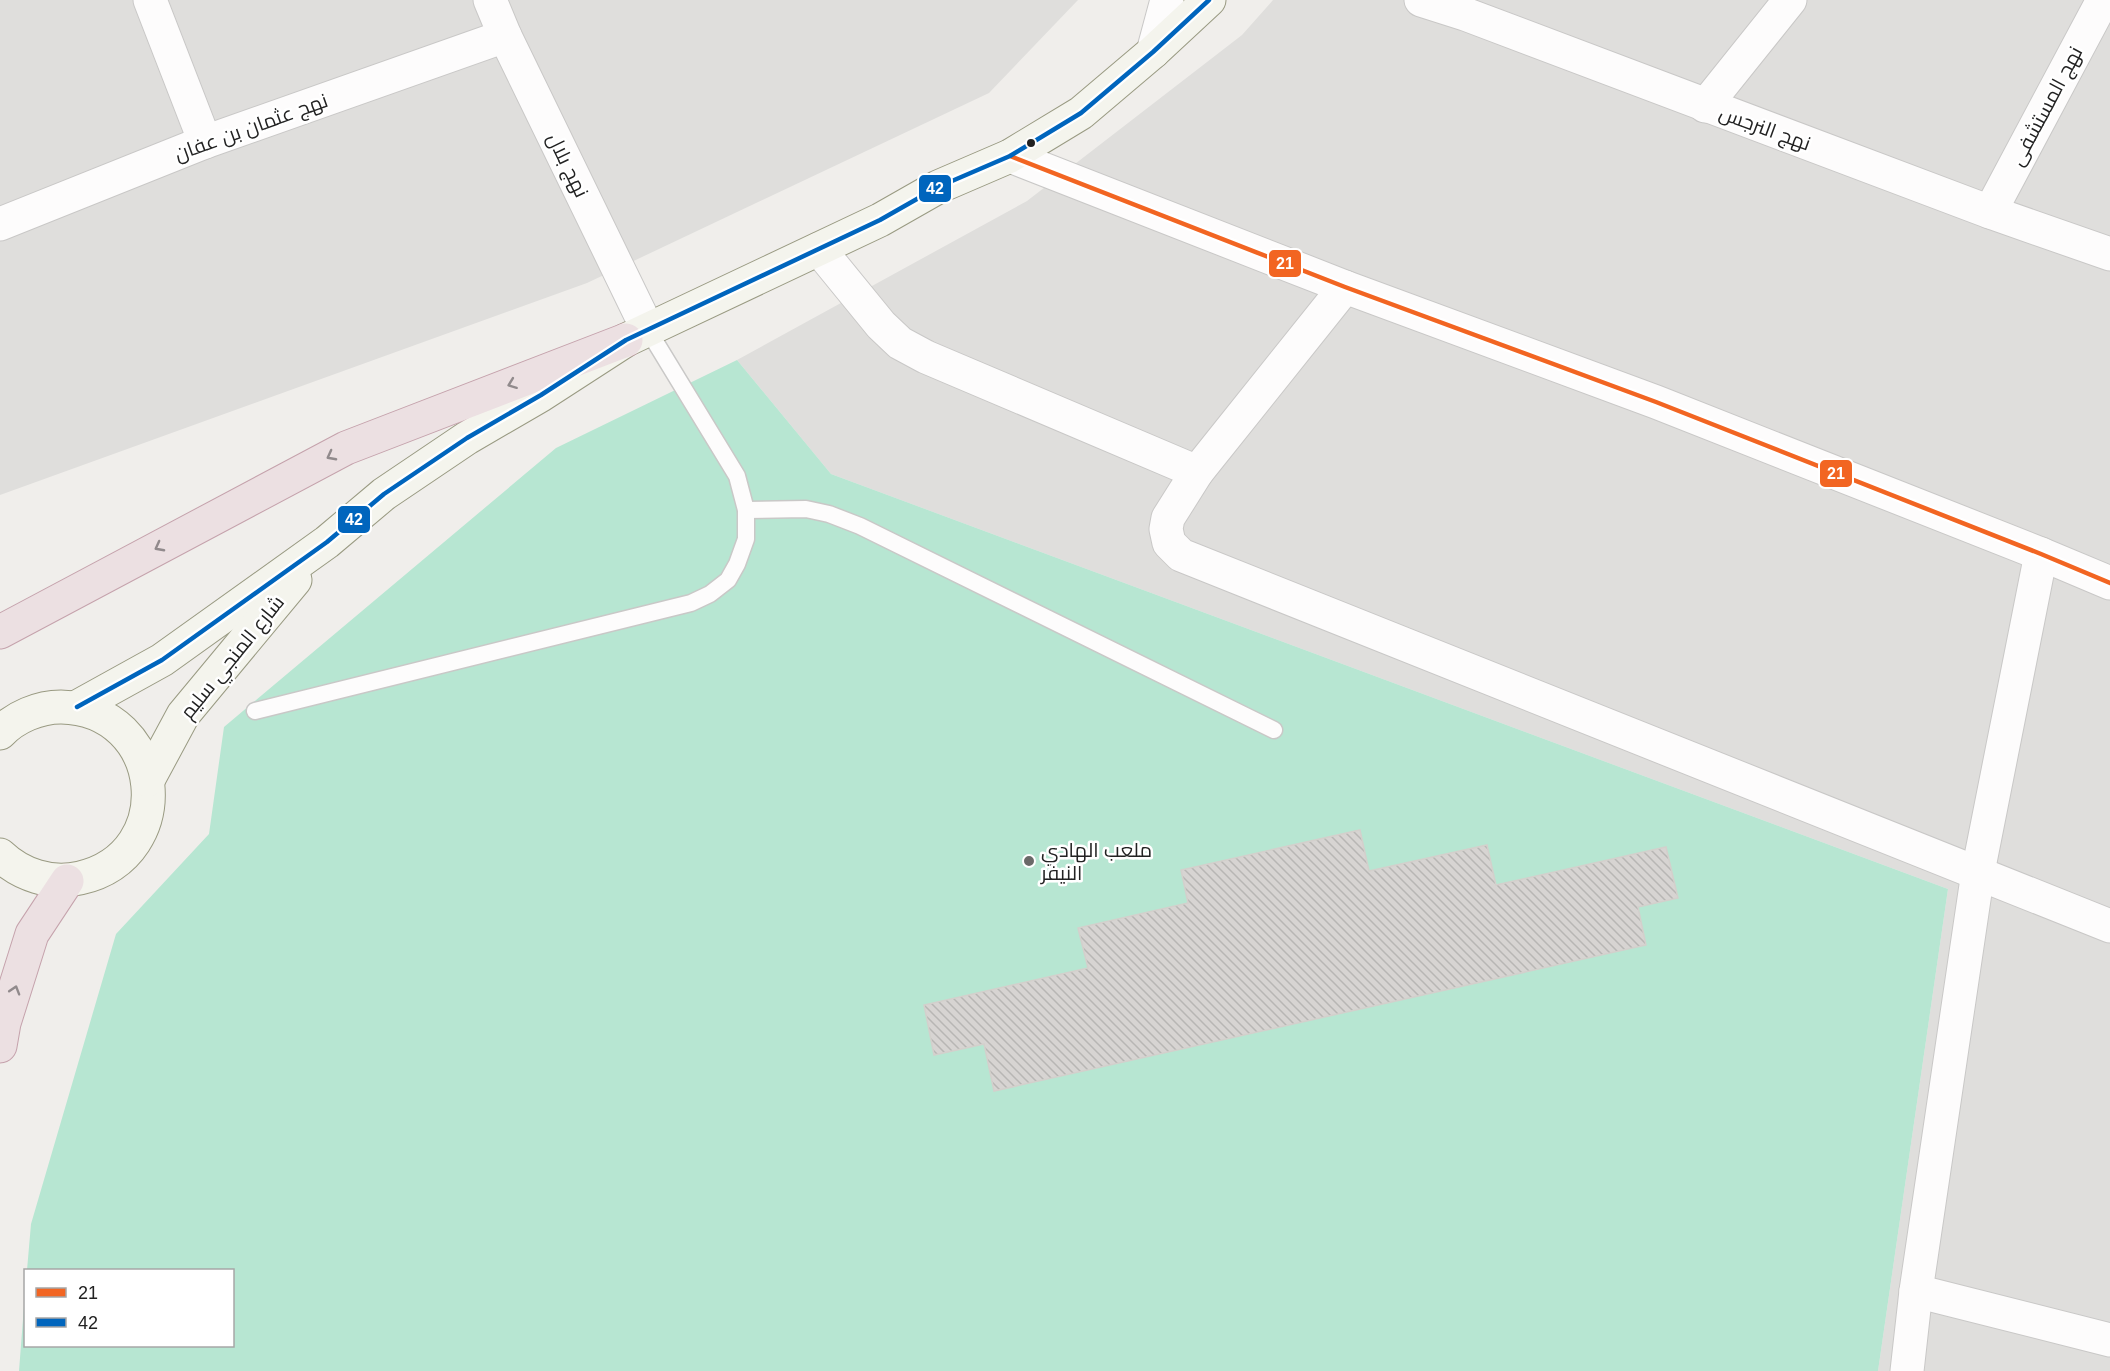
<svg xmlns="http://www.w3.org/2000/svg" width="2110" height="1371" viewBox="0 0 2110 1371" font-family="Arial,Cairo,sans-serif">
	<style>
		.residential { fill: #dfdedc }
		.pitch { fill: #b7e6d2 }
		.building { fill: url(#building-back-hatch); stroke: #d3d0cc; stroke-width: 1.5 }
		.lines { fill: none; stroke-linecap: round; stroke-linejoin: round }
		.lane-casing { stroke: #c9c8c7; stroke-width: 19 }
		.street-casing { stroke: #c9c8c7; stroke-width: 35 }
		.secondary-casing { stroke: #999a82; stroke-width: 35 }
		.highway-casing { stroke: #c5a2ac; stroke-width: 35 }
		.lane { stroke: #fdfcfc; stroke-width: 16 }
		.street { stroke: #fdfcfc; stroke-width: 33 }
		.secondary { stroke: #f4f4ed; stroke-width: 33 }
		.highway { stroke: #ece0e2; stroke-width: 33 }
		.bus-1-casing { stroke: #fff; stroke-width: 9 }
		.bus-2-casing { stroke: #fff; stroke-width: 9 }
		.bus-1 { stroke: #f26522; stroke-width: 4.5 }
		.bus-2 { stroke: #0065bd; stroke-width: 4.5 }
		.oneway { stroke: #918a8c }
		.bus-dot { fill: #222; stroke: #fff; stroke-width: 2 }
		.poi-dot { fill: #6a6968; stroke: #fff; stroke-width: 2 }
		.labels { text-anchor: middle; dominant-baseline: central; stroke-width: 5; stroke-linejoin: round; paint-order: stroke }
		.street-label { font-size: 20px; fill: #222; stroke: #fff }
		.poi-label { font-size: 20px; fill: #222; stroke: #fff; text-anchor: start }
		.line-badge { stroke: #fff; stroke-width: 2 }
		.badge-label { font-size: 16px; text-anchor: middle; font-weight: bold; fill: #fff }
	</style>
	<defs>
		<pattern id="building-back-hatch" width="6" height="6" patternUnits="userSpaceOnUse" patternTransform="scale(1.5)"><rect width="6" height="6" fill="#d7d4d2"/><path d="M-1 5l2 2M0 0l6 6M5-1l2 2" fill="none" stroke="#b8b6b4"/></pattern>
	</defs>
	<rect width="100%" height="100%" fill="#f0eeeb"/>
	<g class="residential">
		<polygon points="0,0 1078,0 989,93 587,283 0,495"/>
		<polygon points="1273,0 2110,0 2110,1371 1878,1371 1948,889 831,474 737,360 1027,201 1242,35"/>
	</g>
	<polygon class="pitch" points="737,360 831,474 1948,889 1878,1371 19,1371 25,1293 26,1346 232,1346 232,1270 27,1270 31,1224 116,934 209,834 224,727 556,448"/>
	<polygon class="building" points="1360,830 1369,871 1487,845 1496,885 1666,847 1678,898 1638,907 1646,945 994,1091 984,1044 934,1055 924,1005 1088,968 1078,928 1188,903 1181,870"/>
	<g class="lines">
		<g class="lane-casing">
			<g id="lane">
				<polyline points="746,510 806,509 829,514 860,526 1274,730"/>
				<polyline points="255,711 691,603 710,594 728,580 737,564 746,539 746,510 737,476 648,330"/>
			</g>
		</g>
		<g class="street-casing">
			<g id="street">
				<polyline points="150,0 205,142"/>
				<polyline points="490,0 505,36 648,330"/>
				<polyline points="1421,0 1465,14 1990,212 2110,254"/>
				<polyline points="1153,52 1167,0"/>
				<polyline points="1705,106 1790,0"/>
				<polyline points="1010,156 1345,287 1656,402 2041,554 2110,583"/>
				<polyline points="1990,212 2103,0"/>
				<polyline points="0,224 205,142 505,36"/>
				<polyline points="819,249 881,325 900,343 926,357 1197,472"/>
				<polyline points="1345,287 1197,472 1168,518 1166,529 1169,543 1181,555 2110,926"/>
				<polyline points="1916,1291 2110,1340"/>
				<polyline points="1907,1371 1916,1291 1978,872 2041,554"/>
			</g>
		</g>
		<g class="secondary-casing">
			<g id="secondary">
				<polyline points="77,707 162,660 327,542 384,494 467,438 541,395 626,340 880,220 938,187 1010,156 1081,113 1153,52 1209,0"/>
				<path d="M0 733C15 717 39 707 61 707 166 709 181 855 80 878 51 885 21 875 0 855"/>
				<polyline points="148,780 183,715 295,580"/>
			</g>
		</g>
		<g class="highway-casing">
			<g id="highway">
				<polyline points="0,632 346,448 626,340"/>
				<polyline points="0,1046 4,1023 32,934 67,881"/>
			</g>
		</g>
		<use href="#lane" class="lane"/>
		<use href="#street" class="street"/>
		<use href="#secondary" class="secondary"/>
		<use href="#highway" class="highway"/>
		<g class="bus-1-casing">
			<polyline id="bus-1" points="1010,156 1345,287 1656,402 2041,554 2110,583"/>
		</g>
		<g class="bus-2-casing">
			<polyline id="bus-2" points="77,707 162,660 327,542 384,494 467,438 541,395 626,340 880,220 938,187 1010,156 1081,113 1153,52 1209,0"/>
		</g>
		<use href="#bus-1" class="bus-1"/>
		<use href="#bus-2" class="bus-2"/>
	</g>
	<defs><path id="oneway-chevron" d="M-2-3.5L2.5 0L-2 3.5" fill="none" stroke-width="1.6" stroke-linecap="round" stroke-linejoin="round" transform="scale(1.5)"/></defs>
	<g class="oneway">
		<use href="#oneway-chevron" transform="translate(512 384) rotate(159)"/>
		<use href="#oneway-chevron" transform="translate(331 456) rotate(152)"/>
		<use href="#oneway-chevron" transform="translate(159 547) rotate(152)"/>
		<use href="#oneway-chevron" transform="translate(15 990) rotate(-73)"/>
	</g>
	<circle class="bus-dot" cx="1031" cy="143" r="5"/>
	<circle class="poi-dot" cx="1029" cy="861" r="6"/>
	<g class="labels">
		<g class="street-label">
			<text transform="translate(2046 106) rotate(-62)">نهج المستشفى</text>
			<text transform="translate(251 127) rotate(-20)">نهج عثمان بن عفان</text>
			<text transform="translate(1765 128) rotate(20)">نهج النرجس</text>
			<text transform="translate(568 165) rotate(64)">نهج بلال</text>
			<text transform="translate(232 657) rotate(-51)">شارع المنجي سليم</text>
		</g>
		<g class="poi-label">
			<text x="1041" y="850">ملعب الهادي<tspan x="1041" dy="23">النيفر</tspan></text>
		</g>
	</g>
	<g class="line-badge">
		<rect x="918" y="174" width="34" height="29" rx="6" fill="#0065bd"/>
		<rect x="1268" y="249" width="34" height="29" rx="6" fill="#f26522"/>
		<rect x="1819" y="459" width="34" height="29" rx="6" fill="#f26522"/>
		<rect x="337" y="505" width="34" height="29" rx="6" fill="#0065bd"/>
	</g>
	<g class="badge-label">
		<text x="935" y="194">42</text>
		<text x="1285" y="269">21</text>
		<text x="1836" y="479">21</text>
		<text x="354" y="525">42</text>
	</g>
	<rect x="24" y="1269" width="210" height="78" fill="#ffffff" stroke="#a7a7a7" stroke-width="1.5"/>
	<rect x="36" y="1288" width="30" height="9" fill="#f26522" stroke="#a7a7a7" stroke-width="1.5"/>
	<text x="78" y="1299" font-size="18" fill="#222222">21</text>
	<rect x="36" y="1318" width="30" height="9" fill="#0065bd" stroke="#a7a7a7" stroke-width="1.5"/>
	<text x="78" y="1329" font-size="18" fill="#222222">42</text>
</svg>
